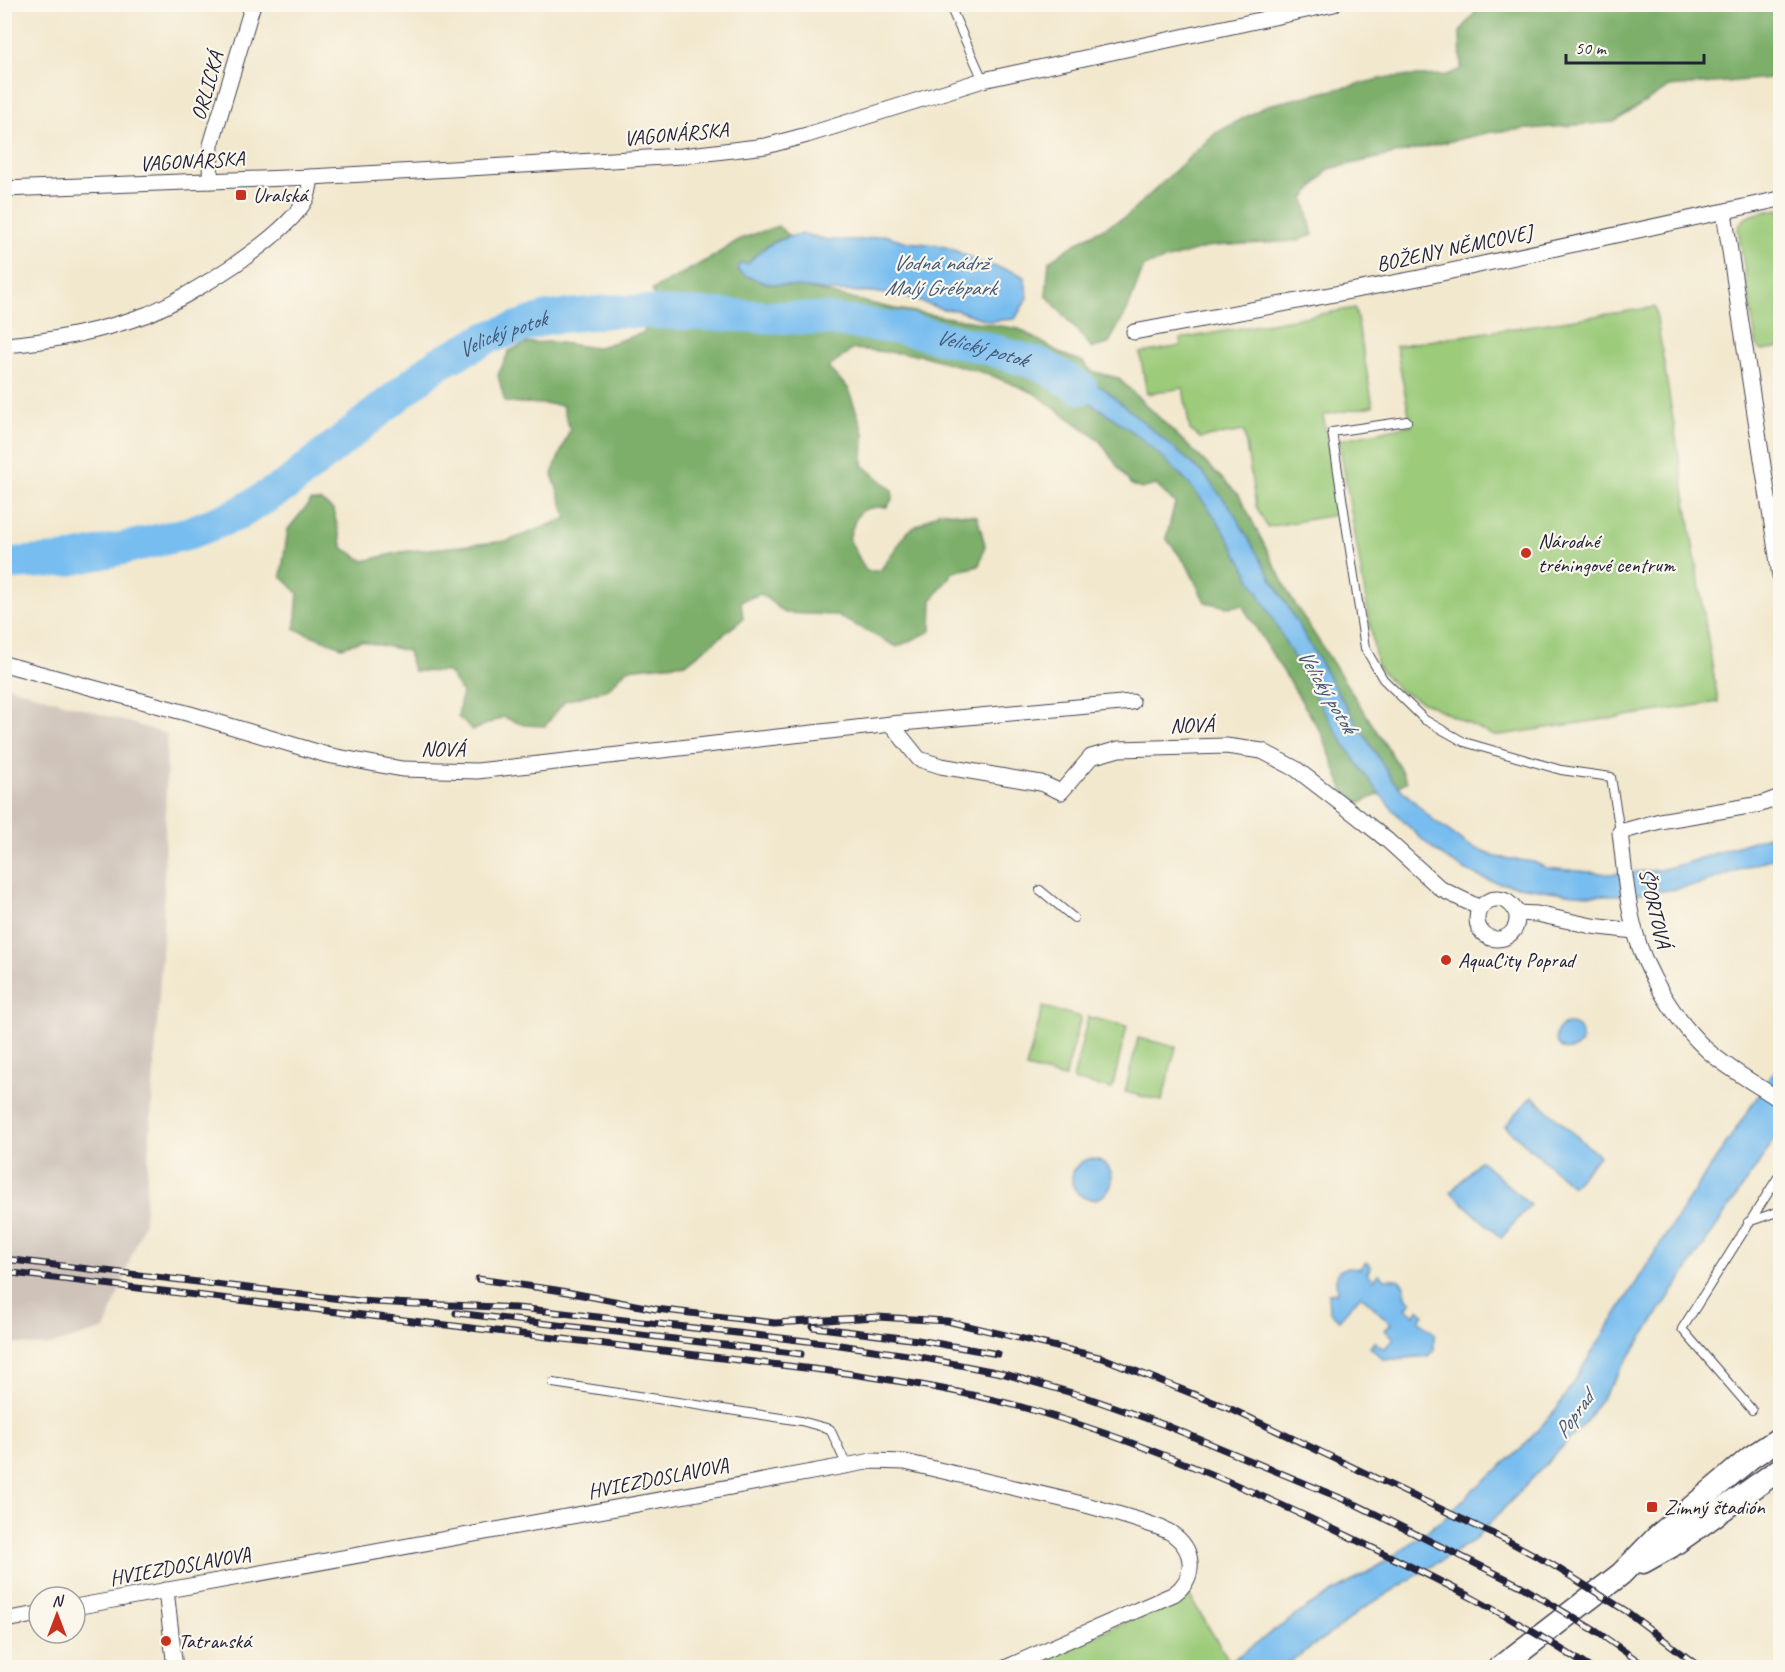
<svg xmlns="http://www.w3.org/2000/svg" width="1785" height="1672" viewBox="0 0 1785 1672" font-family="Caveat,sans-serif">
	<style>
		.industrial { fill: #cec2b9 }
		.green { fill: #9ccb7a; stroke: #5f765a; stroke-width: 1.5 }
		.forest { fill: #7daf6a; stroke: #506852; stroke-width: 1.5 }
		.water { fill: #78bdef; stroke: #4d7095; stroke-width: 1.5 }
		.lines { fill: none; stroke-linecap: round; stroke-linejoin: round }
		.river { stroke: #78bdef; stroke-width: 33 }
		.service-casing { stroke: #414051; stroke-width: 10 }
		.minor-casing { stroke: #414051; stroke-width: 17 }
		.primary-casing { stroke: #414051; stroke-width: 25 }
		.service { stroke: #fff; stroke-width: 8 }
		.minor { stroke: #fff; stroke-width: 15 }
		.primary { stroke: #fff; stroke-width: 22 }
		.rail-casing { stroke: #22223b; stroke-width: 7 }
		.rail { stroke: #fbf7ec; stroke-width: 4.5; stroke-dasharray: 14; stroke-linecap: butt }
		.poi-dot { fill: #c8321e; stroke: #fbf7ec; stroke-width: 2 }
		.labels { text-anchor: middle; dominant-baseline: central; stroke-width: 4.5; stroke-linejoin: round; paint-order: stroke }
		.street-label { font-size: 21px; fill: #22223b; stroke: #fbf7ec }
		.poi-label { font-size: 21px; fill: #22223b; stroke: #fbf7ec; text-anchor: start }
		.water-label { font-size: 22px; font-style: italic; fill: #40587a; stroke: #fbf7ec }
	</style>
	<rect width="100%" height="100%" fill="#fbf7ec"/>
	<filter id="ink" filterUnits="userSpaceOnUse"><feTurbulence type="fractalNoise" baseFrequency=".0167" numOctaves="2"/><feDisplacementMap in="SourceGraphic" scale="12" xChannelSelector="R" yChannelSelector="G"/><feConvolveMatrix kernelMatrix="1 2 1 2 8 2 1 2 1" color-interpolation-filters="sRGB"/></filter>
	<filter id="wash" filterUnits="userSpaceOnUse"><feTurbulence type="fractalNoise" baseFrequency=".008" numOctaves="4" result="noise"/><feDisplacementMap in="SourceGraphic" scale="24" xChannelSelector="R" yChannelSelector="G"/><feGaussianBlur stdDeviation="1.35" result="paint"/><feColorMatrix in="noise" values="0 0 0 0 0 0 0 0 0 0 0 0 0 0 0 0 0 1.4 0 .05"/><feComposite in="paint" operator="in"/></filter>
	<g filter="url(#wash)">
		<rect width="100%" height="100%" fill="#f2e8ce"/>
		<polygon class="industrial" points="4,685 167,734 163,936 144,1222 105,1329 48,1346 5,1343"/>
		<g class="green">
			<path d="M1780 209V347L1763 351 1759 349 1756 342 1738 228C1744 212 1765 212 1780 209Z"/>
			<polygon points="1655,307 1718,702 1494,736 1400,691 1377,666 1339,440 1411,425 1396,346"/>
			<polygon points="1355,308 1373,406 1323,415 1341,514 1267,527 1256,506 1244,431 1200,438 1190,430 1183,388 1147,394 1140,353 1181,346 1180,339"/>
			<polygon points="1043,1007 1081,1017 1065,1078 1026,1068"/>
			<polygon points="1088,1017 1127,1026 1112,1089 1073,1080"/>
			<polygon points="1138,1038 1176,1047 1162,1101 1125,1092"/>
			<polygon points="1189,1595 1228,1659 1215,1668 1020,1668"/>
		</g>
		<g class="forest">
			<polygon points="1496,4 1780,5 1780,77 1669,87 1614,122 1491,132 1329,169 1304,198 1313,235 1296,241 1212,246 1144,266 1127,311 1108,344 1092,348 1046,295 1049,261 1085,238 1127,216 1214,134 1268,105 1389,77 1447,75 1461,69 1460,32 1477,10"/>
			<path d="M778 226 790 237C773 240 758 251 748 264L766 282 798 286 895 309 1019 329 1062 354 1083 362 1091 371 1118 378 1239 495 1291 598 1397 763 1407 782 1360 803 1346 797 1322 734 1242 605 1228 607 1205 602 1187 565 1166 538 1175 503 1156 485 1141 489 1130 484 1099 440 1034 393 988 374 920 355 853 349 828 368 848 388 864 433 863 465 892 490 893 498 887 507C857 506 857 513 849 539L866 571H880L907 532 940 511 977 516 985 545 979 566 953 572 932 600 931 631 897 647 836 615 785 613 761 594 741 601 743 619 687 663 627 669 608 689 565 701 545 726 524 725 503 717 473 730 458 717 462 692 448 672 413 671 408 651 361 641 342 647 295 629 298 593 281 576 288 529 311 501H321L333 510 343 548 364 561 401 552 508 541 567 518 552 474 570 429 562 405 505 402 498 375 509 351 527 343 552 342 596 348 643 333 658 306 652 290 714 256 740 239Z"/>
		</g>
		<g class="water">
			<path d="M803 234 829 240H862L884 235 907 242 938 245 952 249 981 263 1015 272 1024 277 1028 297 1015 319 989 321 956 310 942 309 906 297 873 292 829 291 766 283 746 276 738 271V266L742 263 748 264C762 246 781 237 803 234Z"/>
			<path d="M1044 361 1081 376 1103 388 1203 473 1232 510 1338 693 1393 781 1431 818 1468 845 1496 857 1534 862 1546 868 1611 874 1659 870 1683 864 1780 832V855C1762 862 1743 868 1724 875 1715 878 1706 883 1696 885 1644 896 1590 899 1538 889 1515 885 1497 885 1475 875 1381 832 1318 700 1269 612 1249 577 1231 538 1206 505 1165 451 1100 402 1038 376Z"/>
			<circle cx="1569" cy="1037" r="13"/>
			<polygon points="1780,1063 1780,1131 1585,1423 1473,1541 1359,1611 1343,1625 1282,1667 1221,1668 1311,1605 1382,1564 1443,1519 1472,1491 1520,1450 1557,1408 1685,1205"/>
			<polygon points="1532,1096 1599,1156 1572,1186 1505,1126"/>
			<circle cx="1092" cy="1179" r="20"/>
			<polygon points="1480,1160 1530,1205 1501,1238 1451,1192"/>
			<path d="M1366 1262 1371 1267 1367 1273 1374 1280 1379 1274 1385 1279C1400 1277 1405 1282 1406 1297L1411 1302 1406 1308 1414 1315 1419 1309 1424 1314 1419 1320 1434 1333V1350L1428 1356 1384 1360 1370 1347 1375 1342 1384 1349 1394 1338 1385 1330 1391 1324 1361 1295 1339 1320 1329 1311 1328 1294 1337 1293 1336 1279 1339 1271 1347 1267 1361 1268Z"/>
		</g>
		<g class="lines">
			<path class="river" id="s1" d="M4 564 66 560 129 547 189 533 236 515 288 484 437 364 487 338 546 318 615 311 825 319 905 329 982 347 1042 365 1081 388"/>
		</g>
	</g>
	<g filter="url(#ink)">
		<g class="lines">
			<g class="service-casing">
				<g id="service">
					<polyline points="949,4 983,80"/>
					<polyline points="1407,421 1332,432 1365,648 1383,679 1425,720 1464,742 1561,770 1611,777 1620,832"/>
					<polyline points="1040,890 1074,918"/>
					<polyline points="1748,1222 1780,1211"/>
					<polyline points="553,1383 801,1421 830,1429 846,1464"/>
					<polyline points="1752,1410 1682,1329 1780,1174"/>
				</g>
			</g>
			<g class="minor-casing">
				<g id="minor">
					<polyline points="210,181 211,145 253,4"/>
					<polyline points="4,189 311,177 682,156 766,146 807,135 983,80 1334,4"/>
					<polyline points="1724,212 1780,576"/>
					<polyline points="1134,332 1419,278 1780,199"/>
					<path d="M4 345C50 342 105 330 148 314 189 297 285 238 306 199 309 193 310 184 311 177"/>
					<polyline points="4,664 190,714 327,755 402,769 477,771 891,724 1132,702"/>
					<polyline points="891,724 919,759 941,766 1041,783 1061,792 1091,757 1119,749 1226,746 1262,751 1296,769 1357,816 1387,840 1441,889 1480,908"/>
					<path d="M1780 797 1761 804 1660 821 1620 832C1624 864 1626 899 1635 931 1645 972 1677 1023 1708 1051 1730 1070 1756 1084 1780 1100"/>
					<circle cx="1497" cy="919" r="20"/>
					<polyline points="1517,913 1537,914 1592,926 1634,931"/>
					<polyline points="166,1590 175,1668"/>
					<path d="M75 1607 872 1461 905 1462C960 1475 1015 1488 1070 1501 1095 1507 1118 1514 1141 1521 1151 1525 1162 1527 1171 1533 1195 1549 1197 1577 1174 1594L1005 1668"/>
					<polyline points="4,1620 39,1614"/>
				</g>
			</g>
			<g class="primary-casing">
				<g id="primary">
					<polyline points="1643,1562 1670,1547 1780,1469"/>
					<polyline points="1499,1668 1621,1574 1658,1536 1750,1458 1780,1438"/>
				</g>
			</g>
			<use href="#service" class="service"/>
			<use href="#minor" class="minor"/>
			<use href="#primary" class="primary"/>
			<g class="rail-casing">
				<g id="rail">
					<polyline points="4,1259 358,1301"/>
					<path d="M4 1272 838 1372C900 1381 964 1391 1025 1408 1138 1440 1248 1488 1354 1539 1435 1578 1515 1617 1590 1668"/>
					<polyline points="478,1279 556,1290 656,1309 775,1323 877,1317 947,1321 1103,1358 1233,1410 1510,1542 1551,1564 1626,1611 1701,1668"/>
					<path d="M351 1300C410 1306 469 1304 528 1309L833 1344 914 1356 1001 1373 1083 1396 1165 1425 1357 1505 1521 1586 1597 1632 1648 1668"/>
					<polyline points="456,1313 801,1354"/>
					<polyline points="813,1327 918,1340 998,1354"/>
				</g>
			</g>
			<use href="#rail" class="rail"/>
		</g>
	</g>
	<g class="poi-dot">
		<rect x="235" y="189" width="12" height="12" rx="3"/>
		<circle cx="1526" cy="553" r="6"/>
		<circle cx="1446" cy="960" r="6"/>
		<rect x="1646" y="1501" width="12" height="12" rx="3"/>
		<circle cx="166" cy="1641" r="6"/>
	</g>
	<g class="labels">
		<g class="street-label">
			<text transform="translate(207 86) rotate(-74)">ORLICKÁ</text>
			<text transform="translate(676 134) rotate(-5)">VAGONÁRSKA</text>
			<text transform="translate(192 161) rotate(-3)">VAGONÁRSKA</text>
			<text transform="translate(1454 248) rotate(-12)">BOŽENY NĚMCOVEJ</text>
			<text transform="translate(1192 725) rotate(-1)">NOVÁ</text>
			<text transform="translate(443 749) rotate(1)">NOVÁ</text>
			<text transform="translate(1655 908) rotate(77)">ŠPORTOVÁ</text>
			<text transform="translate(658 1478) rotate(-11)">HVIEZDOSLAVOVA</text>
			<text transform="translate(180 1566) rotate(-10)">HVIEZDOSLAVOVA</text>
		</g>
		<g class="poi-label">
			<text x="253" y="195">Uralská</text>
			<text x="1538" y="541">Národné<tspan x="1538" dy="24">tréningové centrum</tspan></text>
			<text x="1458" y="960">AquaCity Poprad</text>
			<text x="1664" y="1507">Zimný štadión</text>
			<text x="178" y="1641">Tatranská</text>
		</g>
		<g class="water-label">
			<text x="940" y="263">Vodná nádrž<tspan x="940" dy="25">Malý Grébpark</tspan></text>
			<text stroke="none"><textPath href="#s1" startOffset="562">Velický potok</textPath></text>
			<text stroke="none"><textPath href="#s1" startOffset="1048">Velický potok</textPath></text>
			<text transform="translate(1327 691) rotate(59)">Velický potok</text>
			<text transform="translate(1574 1415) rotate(-54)">Poprad</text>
		</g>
	</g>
	<rect width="1785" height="1672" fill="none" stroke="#fbf7ec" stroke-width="24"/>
	<g transform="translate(57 1615)"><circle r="28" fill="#fbf7ec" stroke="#a4a2a5" stroke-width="1.5"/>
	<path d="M0-4.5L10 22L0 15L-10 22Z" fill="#c8321e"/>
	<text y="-9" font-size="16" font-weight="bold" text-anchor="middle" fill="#22223b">N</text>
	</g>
	<path d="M1566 54v9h138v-9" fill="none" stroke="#22223b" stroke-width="3"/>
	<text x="1575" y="54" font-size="18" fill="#22223b" stroke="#fbf7ec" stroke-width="4.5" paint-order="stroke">50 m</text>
</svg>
